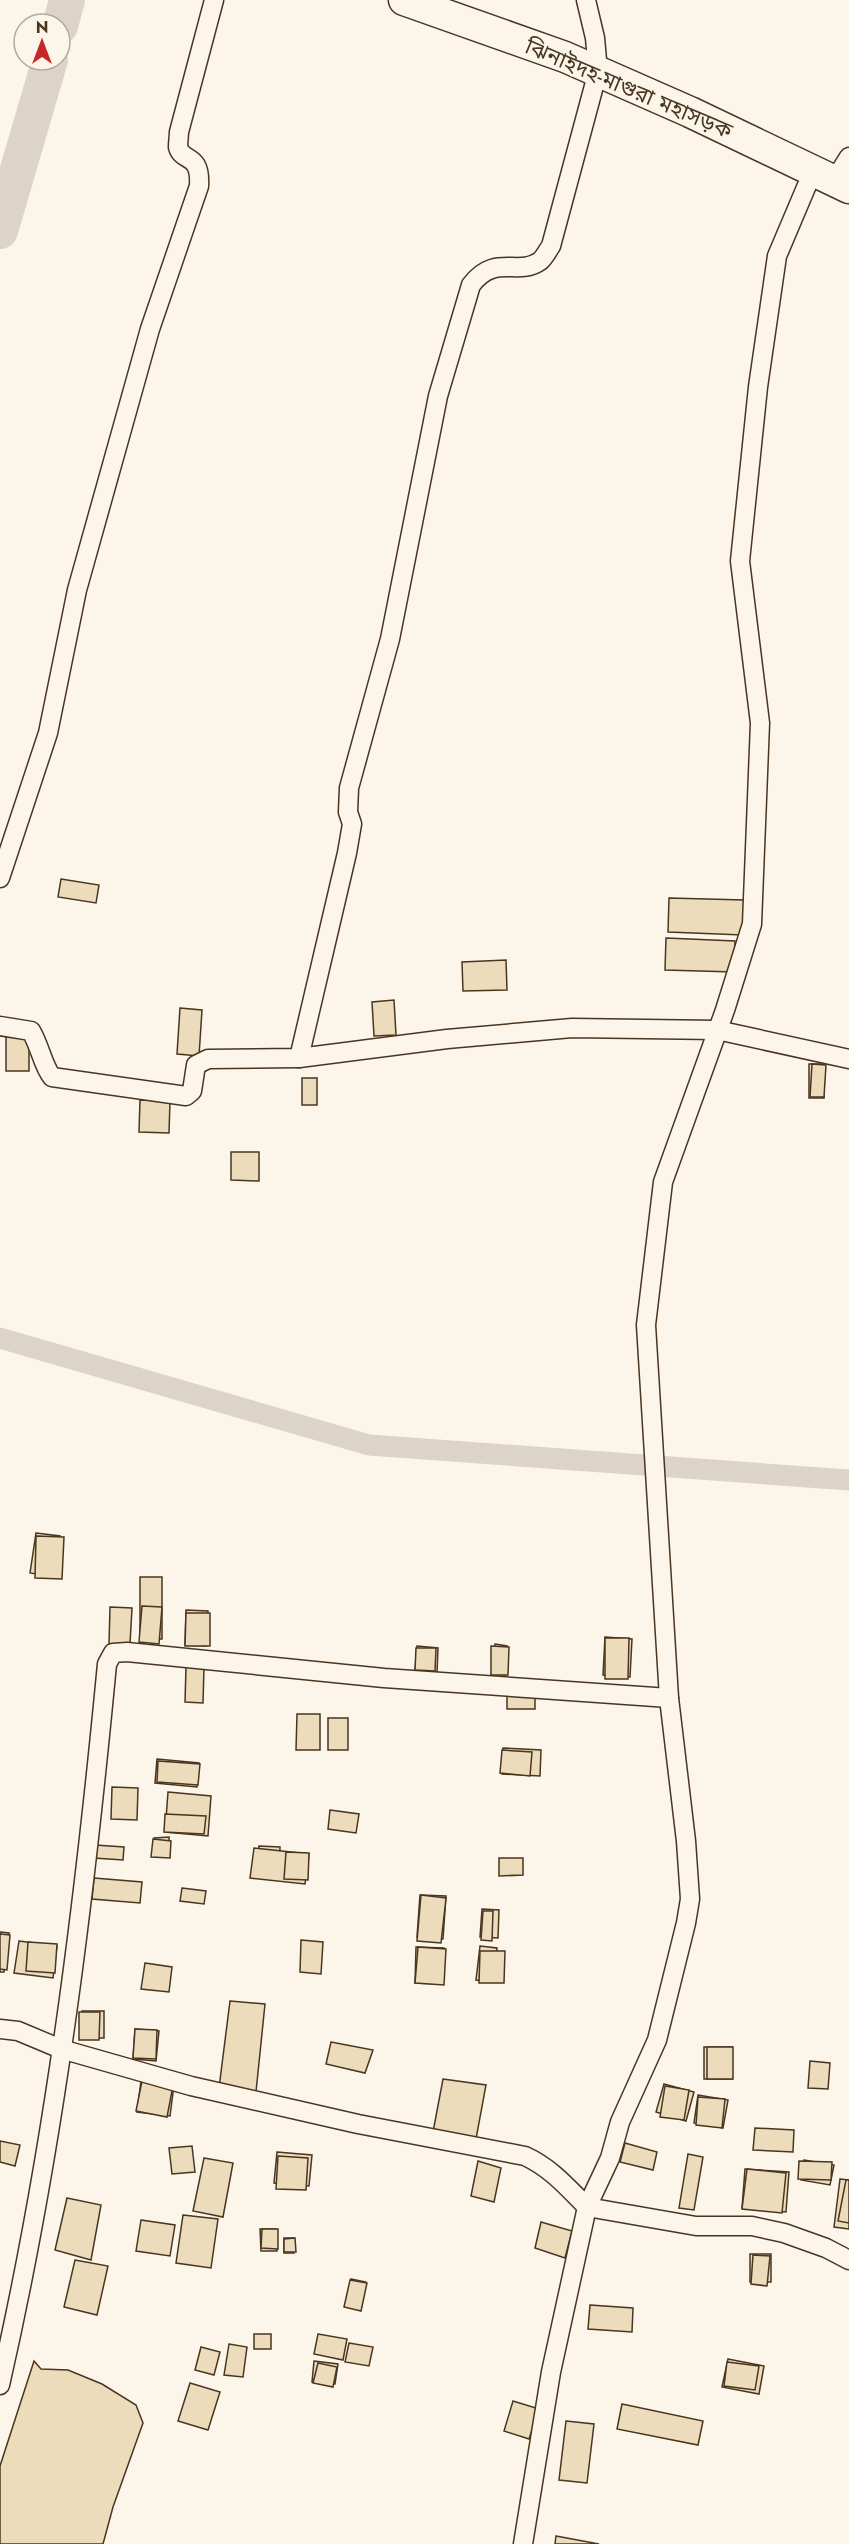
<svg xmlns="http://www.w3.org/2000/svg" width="849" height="2544" viewBox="0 0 849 2544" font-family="Jost,'Noto Sans Bengali',sans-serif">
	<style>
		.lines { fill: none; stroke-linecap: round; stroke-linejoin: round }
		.canal { stroke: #dcd4c6; stroke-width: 21 }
		.river { stroke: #dcd4c6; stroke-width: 36 }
		.building { fill: #ecdcbc; stroke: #4a3520; stroke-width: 1.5 }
		.minor-casing { stroke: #4a3520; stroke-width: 21 }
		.trunk-casing { stroke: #4a3520; stroke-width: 33 }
		.minor { stroke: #fbf6e9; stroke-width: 18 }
		.trunk { stroke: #fbf6e9; stroke-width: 30 }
		.labels { text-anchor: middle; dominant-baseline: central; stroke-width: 4.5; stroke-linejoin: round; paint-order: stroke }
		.street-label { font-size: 22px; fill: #4a3520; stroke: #fbf6e9 }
	</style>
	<rect width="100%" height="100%" fill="#fbf6e9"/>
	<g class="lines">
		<polyline class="canal" points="0,1338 369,1445 849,1480"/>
		<g class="river">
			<polyline points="60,26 67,0"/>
			<polyline points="0,231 50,60"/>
		</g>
	</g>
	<g class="building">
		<polygon points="61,879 99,885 96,903 58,897"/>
		<polygon points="669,898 744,900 743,935 668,932"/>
		<polygon points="666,938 735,941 734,972 665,970"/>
		<polygon points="506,960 507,990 463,991 462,962"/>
		<polygon points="394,1000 396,1035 374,1036 372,1002"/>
		<polygon points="180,1008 202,1010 199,1056 177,1054"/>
		<rect x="6" y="1036" width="23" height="35"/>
		<rect x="809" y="1064" width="15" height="34"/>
		<polygon points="812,1064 826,1065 824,1097 810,1097"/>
		<rect x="302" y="1078" width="15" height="27"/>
		<polygon points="140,1100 170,1101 169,1133 139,1132"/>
		<polygon points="231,1152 259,1152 259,1181 231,1180"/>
		<polygon points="36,1533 60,1536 55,1577 30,1573"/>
		<polygon points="36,1536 64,1537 62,1579 35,1578"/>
		<rect x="140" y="1577" width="22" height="62"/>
		<polygon points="142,1606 162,1607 159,1644 139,1642"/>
		<polygon points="110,1607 132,1608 130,1644 109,1644"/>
		<polygon points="186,1610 208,1611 206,1646 185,1645"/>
		<polygon points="186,1613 210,1613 210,1646 185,1646"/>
		<polygon points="605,1637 632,1639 630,1677 603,1675"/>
		<polygon points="605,1638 629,1638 628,1679 605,1679"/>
		<polygon points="495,1644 507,1646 504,1679 491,1678"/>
		<polygon points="417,1646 438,1648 437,1673 415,1671"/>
		<polygon points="491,1646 509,1647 508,1675 491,1675"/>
		<polygon points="416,1648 436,1648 435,1671 415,1670"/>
		<polygon points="186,1667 204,1667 203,1703 185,1702"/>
		<rect x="507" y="1691" width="28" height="18"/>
		<polygon points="297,1714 320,1714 320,1750 296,1750"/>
		<rect x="328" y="1718" width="20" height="32"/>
		<polygon points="503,1748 541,1750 540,1776 502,1774"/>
		<polygon points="502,1750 532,1752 530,1776 500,1773"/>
		<polygon points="157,1759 199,1763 197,1787 155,1783"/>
		<polygon points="158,1761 200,1764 198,1785 157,1782"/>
		<polygon points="112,1787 138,1788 137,1820 111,1819"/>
		<polygon points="168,1792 211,1796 208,1836 165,1832"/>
		<polygon points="330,1810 359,1814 356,1833 328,1829"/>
		<polygon points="165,1814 206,1816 204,1834 164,1832"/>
		<polygon points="169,1837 170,1857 155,1857 154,1838"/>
		<polygon points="153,1839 171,1841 170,1858 151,1857"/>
		<polygon points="95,1845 124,1847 123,1860 94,1858"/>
		<polygon points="259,1846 280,1847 279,1879 257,1878"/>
		<polygon points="254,1848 309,1854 305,1884 250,1878"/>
		<polygon points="286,1852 309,1853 308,1880 284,1879"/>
		<polygon points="499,1858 523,1858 523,1875 499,1876"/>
		<polygon points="94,1878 142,1882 140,1903 92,1899"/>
		<polygon points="182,1888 206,1891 204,1904 180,1901"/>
		<polygon points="420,1895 446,1896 443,1939 417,1937"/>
		<polygon points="421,1895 446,1898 441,1943 417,1941"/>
		<polygon points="482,1909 499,1910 498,1938 480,1937"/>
		<polygon points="483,1911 493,1911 492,1941 481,1940"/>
		<polygon points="0,1932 9,1933 4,1972 0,1972"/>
		<polygon points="0,1934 10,1935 7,1970 0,1969"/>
		<polygon points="301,1940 323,1942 321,1974 300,1972"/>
		<polygon points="19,1941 57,1946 53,1978 14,1973"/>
		<polygon points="28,1942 57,1944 55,1973 26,1971"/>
		<polygon points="480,1946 497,1948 493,1982 476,1980"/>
		<polygon points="416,1947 444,1948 442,1984 415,1983"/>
		<polygon points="418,1947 446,1949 444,1985 415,1983"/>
		<polygon points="480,1951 505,1951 504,1983 479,1983"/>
		<polygon points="145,1963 172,1967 169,1992 141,1989"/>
		<polygon points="230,2001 265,2004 256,2092 219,2088"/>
		<rect x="82" y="2011" width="22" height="27"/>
		<polygon points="79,2012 100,2012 99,2040 79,2040"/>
		<polygon points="135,2029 159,2031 156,2061 133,2059"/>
		<polygon points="135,2029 157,2030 156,2059 133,2058"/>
		<polygon points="331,2042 373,2050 365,2073 326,2064"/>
		<rect x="704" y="2047" width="28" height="32"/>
		<rect x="707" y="2047" width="26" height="32"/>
		<polygon points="810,2061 830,2063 828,2089 808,2088"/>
		<polygon points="443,2079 486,2085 476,2139 433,2132"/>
		<polygon points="141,2081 174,2085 170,2116 137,2112"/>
		<polygon points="142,2081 173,2086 167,2117 136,2111"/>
		<polygon points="664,2084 694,2092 686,2121 656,2112"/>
		<polygon points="665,2086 689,2090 684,2120 660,2117"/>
		<polygon points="698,2095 728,2100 723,2128 694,2123"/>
		<polygon points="698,2097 725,2099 722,2128 696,2125"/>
		<polygon points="755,2128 794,2130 793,2152 753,2150"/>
		<polygon points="0,2141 20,2145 15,2166 0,2162"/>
		<polygon points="625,2143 657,2152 653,2170 620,2162"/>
		<polygon points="192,2146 195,2172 172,2174 169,2148"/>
		<polygon points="277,2152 312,2155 309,2186 274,2183"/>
		<polygon points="688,2154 703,2157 694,2210 679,2208"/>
		<polygon points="278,2156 308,2158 306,2190 276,2189"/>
		<polygon points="204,2158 233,2163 223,2217 193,2211"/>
		<polygon points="804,2160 834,2165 830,2185 801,2180"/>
		<polygon points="478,2161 501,2168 494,2202 471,2196"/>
		<polygon points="799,2161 832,2162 831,2180 798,2179"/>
		<polygon points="745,2169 789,2172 786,2212 742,2208"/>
		<polygon points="747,2169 786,2173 782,2213 742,2209"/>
		<polygon points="840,2179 849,2180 849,2229 834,2227"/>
		<polygon points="846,2180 849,2180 849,2223 838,2221"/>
		<polygon points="67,2198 101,2205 91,2260 55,2250"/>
		<polygon points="183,2215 218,2219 211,2268 176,2263"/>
		<polygon points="141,2220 175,2225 170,2256 136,2251"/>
		<polygon points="541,2222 572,2231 565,2258 535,2248"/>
		<polygon points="260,2229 276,2229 277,2251 261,2251"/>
		<polygon points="262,2229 278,2229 278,2249 261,2248"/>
		<rect x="284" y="2238" width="10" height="15"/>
		<polygon points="295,2238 296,2252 284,2252 284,2239"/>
		<rect x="750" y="2254" width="21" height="28"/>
		<polygon points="753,2255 770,2256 767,2286 751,2284"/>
		<polygon points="75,2260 108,2266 97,2315 64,2307"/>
		<polygon points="351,2279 366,2282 361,2309 347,2306"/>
		<polygon points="350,2280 367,2283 361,2311 344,2307"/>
		<polygon points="590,2305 633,2308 632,2332 588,2329"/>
		<rect x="254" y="2334" width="17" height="15"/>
		<polygon points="318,2334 347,2339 343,2360 314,2354"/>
		<polygon points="349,2343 373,2347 369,2366 345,2362"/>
		<polygon points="229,2344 247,2347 243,2377 224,2375"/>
		<polygon points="201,2347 220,2352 214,2375 195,2370"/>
		<polygon points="728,2359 764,2366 759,2394 722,2387"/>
		<polygon points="34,2361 41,2369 68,2370 102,2384 136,2405 143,2423 113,2507 103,2544 0,2544 0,2466"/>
		<polygon points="314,2361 338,2364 335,2384 312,2382"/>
		<polygon points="727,2362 759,2366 755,2390 724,2386"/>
		<polygon points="318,2363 337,2367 333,2387 313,2383"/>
		<polygon points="190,2383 220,2392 208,2430 178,2421"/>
		<polygon points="513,2401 539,2409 529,2439 504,2431"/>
		<polygon points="622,2404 703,2421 698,2445 617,2429"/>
		<polygon points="566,2421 594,2424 587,2483 559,2480"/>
		<polygon points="556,2536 599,2544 555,2544"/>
	</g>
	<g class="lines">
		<g class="minor-casing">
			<g id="minor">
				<polyline points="834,181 849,157"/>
				<path d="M0 878 48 733 77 590 150 329 199 186C201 152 182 163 178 147 178 142 179 136 179 132L214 0"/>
				<path d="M0 1026 31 1031C40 1046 43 1066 52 1077L186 1096 192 1091 196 1065 208 1059 299 1058 447 1039 572 1028 717 1030 849 1059"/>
				<path d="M299 1058 347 853 352 824 348 812 349 788 390 639 438 396 471 285C495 253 518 277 540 261 544 258 548 250 551 246L598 71 595 38 586 0"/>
				<path d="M0 2029 18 2031 61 2049 191 2086 358 2124 525 2156C551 2168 567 2187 587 2207L610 2158 620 2122 657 2040 686 1923 690 1899 686 1841 669 1698 646 1325 663 1182 725 1010 752 924 760 723 740 561 758 387 777 256 813 171"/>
				<path d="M0 2385C54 2148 84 1906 107 1664L113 1653 127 1652 384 1678 669 1698"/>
				<polyline points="523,2544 551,2372 587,2207 696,2226 752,2226 784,2233 826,2248 849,2260"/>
			</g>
		</g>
		<g class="trunk-casing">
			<polyline id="trunk" points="404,0 565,57 690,112 849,188"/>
		</g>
		<use href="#minor" class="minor"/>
		<use href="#trunk" class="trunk"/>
	</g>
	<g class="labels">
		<g class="street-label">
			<text transform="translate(629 88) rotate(23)">ঝিনাইদহ-মাগুরা মহাসড়ক</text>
		</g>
	</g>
	<g transform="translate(42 42)"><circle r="28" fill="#fbf6e9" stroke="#b4a999" stroke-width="1.5"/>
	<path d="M0-4.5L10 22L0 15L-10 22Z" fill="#c62828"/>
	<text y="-9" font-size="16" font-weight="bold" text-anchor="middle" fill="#4a3520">N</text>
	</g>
</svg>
